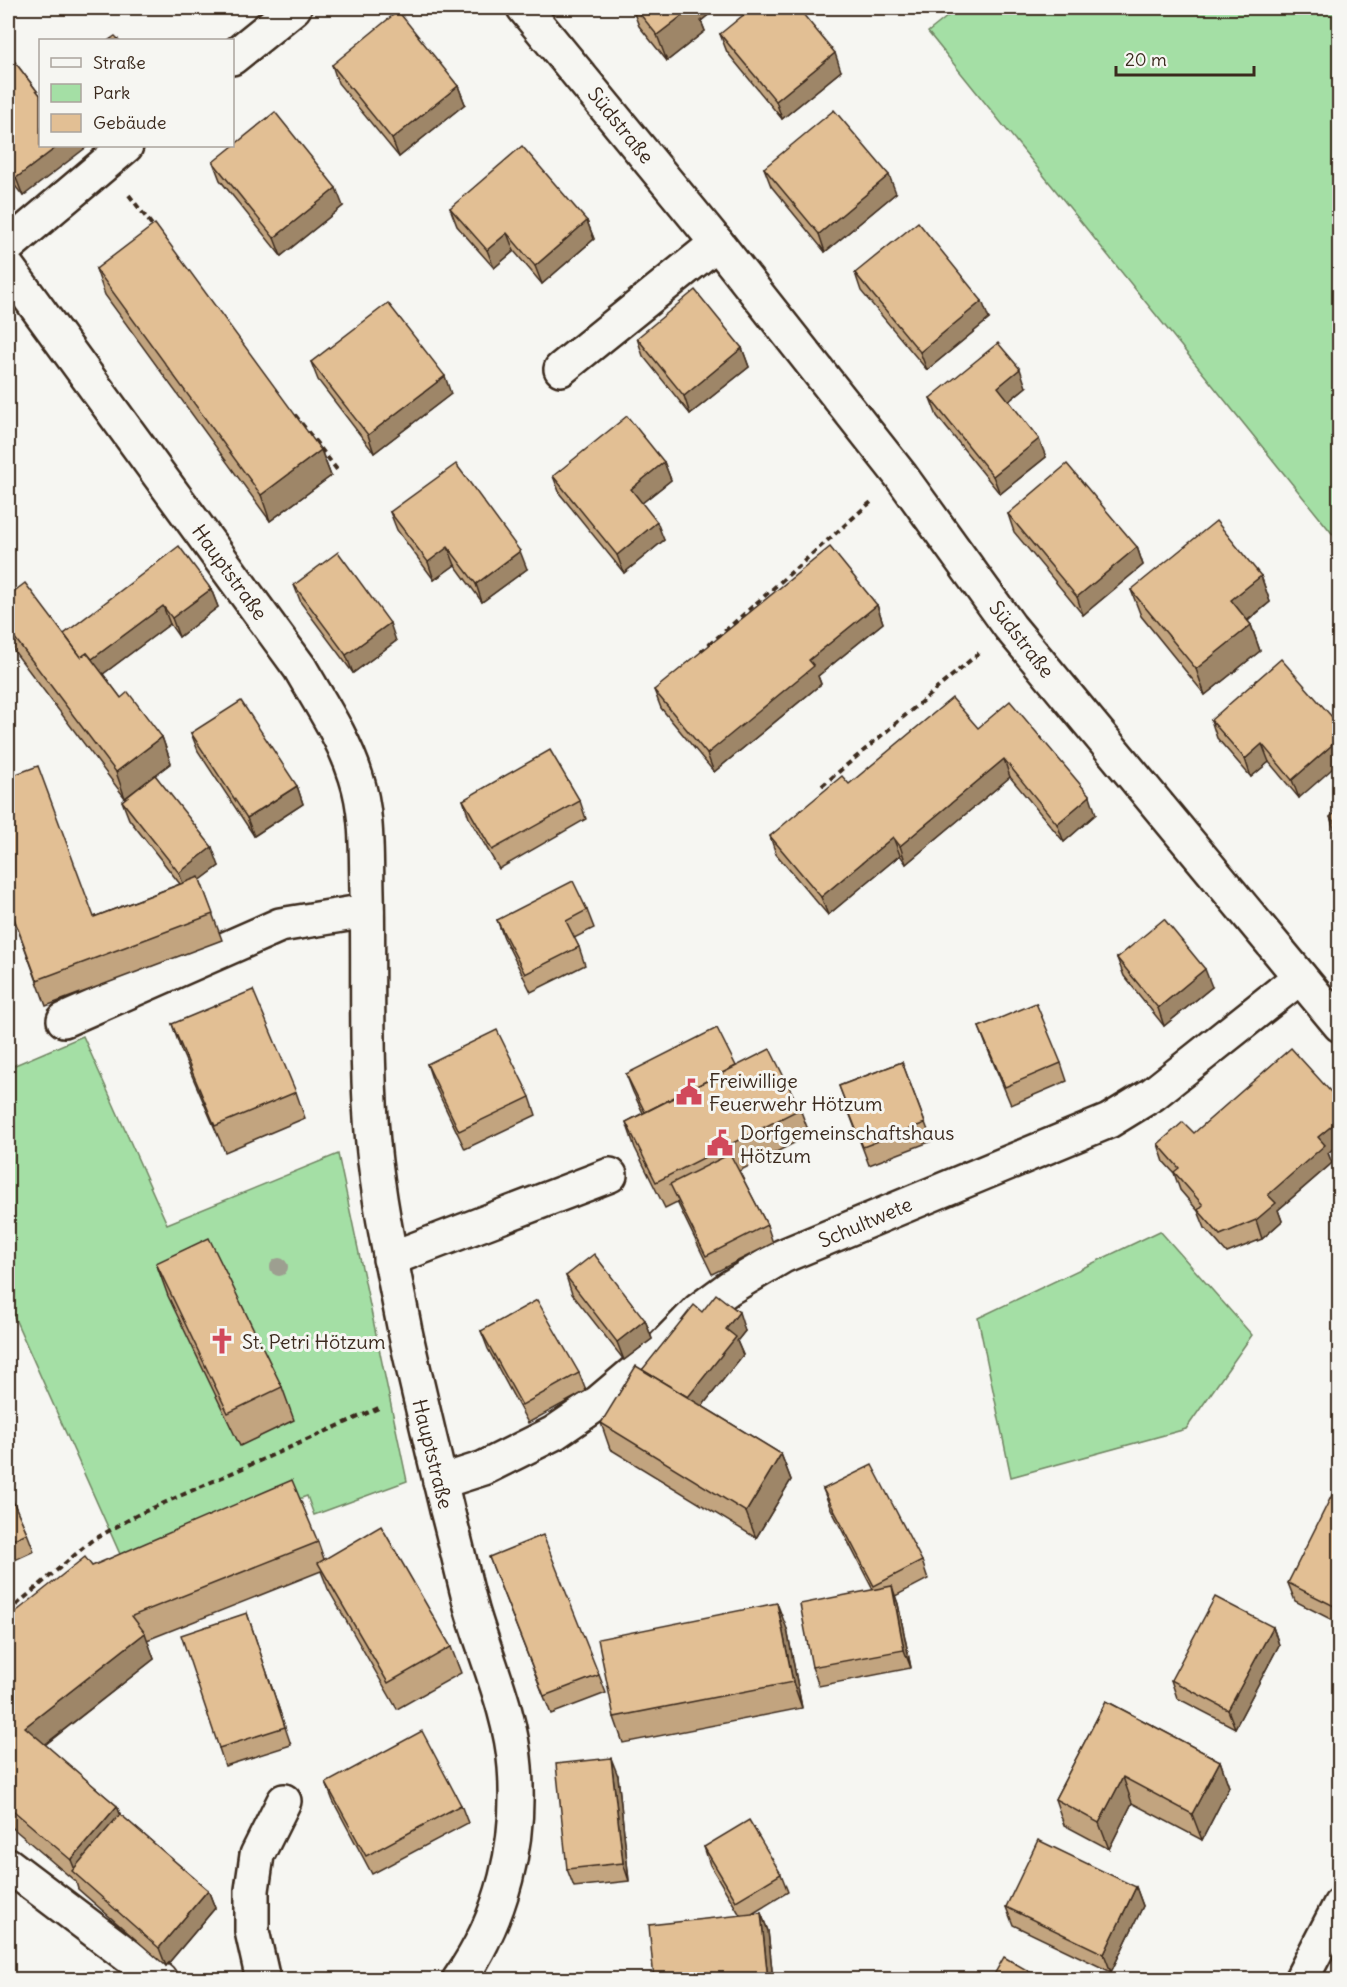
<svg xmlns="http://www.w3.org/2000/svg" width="1347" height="1987" viewBox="0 0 1347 1987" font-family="Delius,sans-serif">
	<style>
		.green { fill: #a4dfa5; stroke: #708462; stroke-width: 1.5 }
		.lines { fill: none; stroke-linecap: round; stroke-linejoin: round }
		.minor-casing { stroke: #3b2a1e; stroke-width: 38 }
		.path { stroke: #3b2a1e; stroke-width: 4; stroke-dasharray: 6 4.5; stroke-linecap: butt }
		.minor { stroke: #f6f6f2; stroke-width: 33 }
		.tree { fill: #9d9f90 }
		.wall { fill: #c2a47f; stroke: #3b2a1e; stroke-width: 1.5 }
		.shaded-wall { fill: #9e8668; stroke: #3b2a1e; stroke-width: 1.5 }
		.building { fill: #e2bf94; stroke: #3b2a1e; stroke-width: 1.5 }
		.labels { text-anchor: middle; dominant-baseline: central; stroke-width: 6; stroke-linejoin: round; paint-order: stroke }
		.street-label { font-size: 20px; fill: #3b2a1e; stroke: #f6f6f2 }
		.poi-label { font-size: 20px; fill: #3b2a1e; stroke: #f6f6f2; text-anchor: start }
	</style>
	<rect width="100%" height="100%" fill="#f6f6f2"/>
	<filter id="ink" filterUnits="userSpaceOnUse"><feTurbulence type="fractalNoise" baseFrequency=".0167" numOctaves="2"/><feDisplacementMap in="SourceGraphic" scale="12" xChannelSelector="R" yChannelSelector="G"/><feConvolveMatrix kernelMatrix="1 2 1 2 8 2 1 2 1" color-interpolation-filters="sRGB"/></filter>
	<g filter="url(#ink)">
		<g class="green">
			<polygon points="958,8 1339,8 1339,542 928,32"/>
			<polygon points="83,1036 167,1224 338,1154 407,1481 314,1515 307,1496 124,1563 8,1303 8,1068"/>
			<polygon points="1160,1231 1252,1335 1186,1429 1011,1477 978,1318"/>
		</g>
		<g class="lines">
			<g class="minor-casing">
				<g id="minor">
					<polyline points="524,8 717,243 901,476 1010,627 1340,1025"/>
					<polyline points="232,58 294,8"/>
					<polyline points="8,246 126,146"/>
					<path d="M8 268 300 668C320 703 344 738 356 777 368 813 366 853 367 892 369 975 365 1060 373 1143 379 1206 393 1269 405 1331 418 1391 433 1451 447 1510 456 1543 463 1577 472 1610 487 1661 511 1713 515 1767 521 1842 503 1918 459 1980"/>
					<polyline points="561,369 717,243"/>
					<polyline points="64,1020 280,925 367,911"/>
					<polyline points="390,1259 610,1175"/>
					<polyline points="440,1482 484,1468 554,1433 598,1403 657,1353 699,1310 729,1288 783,1256 1109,1121 1153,1094 1300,977"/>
					<polyline points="8,1865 160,1980"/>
					<polyline points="263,1980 252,1931 252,1890 257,1855 284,1801"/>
					<polyline points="1301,1980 1340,1905"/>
				</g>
			</g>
			<g class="path">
				<polyline points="129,195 155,229"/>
				<polyline points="295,415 338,471"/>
				<polyline points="701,652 871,502"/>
				<polyline points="822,786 980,652"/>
				<polyline points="8,1612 91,1541 139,1514 381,1407"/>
			</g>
			<use href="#minor" class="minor"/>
		</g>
		<circle class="tree" cx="279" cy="1267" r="9"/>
		<g class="wall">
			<polygon points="632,8 717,8 701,21 705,31 667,61 639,26"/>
			<polygon points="720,34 841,71 782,119 727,52"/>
			<polygon points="8,53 40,95 23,196 8,177"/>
			<polygon points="332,65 458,86 465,104 399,157 338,83"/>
			<polygon points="213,162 343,206 281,256 220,180"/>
			<polygon points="764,168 896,193 825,252 771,186"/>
			<polygon points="450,208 587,221 594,239 542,284 514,251 494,268 457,226"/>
			<polygon points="96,269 321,450 331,476 270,521 105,295"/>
			<polygon points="855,273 989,319 927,370 861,291"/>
			<polygon points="637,338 742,348 749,367 690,414 643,356"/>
			<polygon points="311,362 451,394 374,453 318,380"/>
			<polygon points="1026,387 1009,401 1046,457 1000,494 937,416 930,398"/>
			<polygon points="664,462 671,480 642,503 664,540 624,573 560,494 553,476"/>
			<polygon points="390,512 527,569 482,602 455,565 434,580 397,530"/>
			<polygon points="1008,514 1137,547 1143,565 1083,615 1014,532"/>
			<polygon points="1261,576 1270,602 1248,621 1251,625 1260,651 1205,695 1141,616 1131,590"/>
			<polygon points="294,585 396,641 353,673 301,603"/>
			<polygon points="211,589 218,607 179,637 170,624 103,674 121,698 162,737 171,763 155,775 219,866 200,880 222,940 46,1006 8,902 94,917 180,884 129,819 122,801 149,780 125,798 8,643 8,596 64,634"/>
			<polygon points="877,605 883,623 818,676 821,684 714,772 661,708 654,690"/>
			<polygon points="1211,720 1340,726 1299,798 1269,762 1251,777 1217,738"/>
			<polygon points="978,728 1096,814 1064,842 1010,777 906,864 900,855 828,915 776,854 770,836 849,784"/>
			<polygon points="191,733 297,786 303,804 254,836 198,751"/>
			<polygon points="463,800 580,801 586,819 499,869 469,818"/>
			<polygon points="1340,809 1340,839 1336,835 1330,817"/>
			<polygon points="587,910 594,928 574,938 579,947 585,965 531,992 504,938 497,920"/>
			<polygon points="1117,958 1212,987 1164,1026 1124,976"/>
			<polygon points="172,1024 296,1092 305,1118 225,1152 181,1050"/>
			<polygon points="979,1027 1061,1063 1067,1081 1011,1105 986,1045"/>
			<polygon points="902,1062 932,1141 869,1165 839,1086"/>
			<polygon points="427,1064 530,1097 536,1115 465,1149 433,1082"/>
			<polygon points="736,1066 800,1109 810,1135 739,1171 767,1225 773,1243 712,1274 677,1202 665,1208 635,1148 626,1122 643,1113 633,1092 626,1074"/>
			<polygon points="1340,1102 1340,1143 1328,1153 1332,1163 1278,1210 1282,1221 1262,1239 1227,1253 1205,1228 1198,1211 1180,1190 1174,1173 1164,1162 1158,1144 1194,1133"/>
			<polygon points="156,1263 282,1387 294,1420 240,1446 168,1296"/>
			<polygon points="566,1276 645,1320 652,1339 624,1360 572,1294"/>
			<polygon points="702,1312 745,1331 737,1341 743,1355 702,1406 781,1454 791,1480 756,1538 610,1449 601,1423 642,1370"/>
			<polygon points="481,1331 579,1373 586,1391 528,1423 488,1349"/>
			<polygon points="823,1489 922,1561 928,1579 895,1596 898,1604 911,1668 819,1686 812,1667 873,1590 830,1507"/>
			<polygon points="8,1490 27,1533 34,1551 8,1563"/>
			<polygon points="1340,1496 1340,1624 1295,1601 1288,1583"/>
			<polygon points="318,1542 324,1559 451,1647 461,1673 397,1709 328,1589 321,1571 147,1640 154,1659 45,1745 117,1806 120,1814 208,1890 215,1908 166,1966 78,1889 76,1882 8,1824 8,1618 92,1566"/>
			<polygon points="489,1557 599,1675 606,1693 551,1714"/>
			<polygon points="247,1613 291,1745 225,1766 219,1748"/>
			<polygon points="1273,1627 1279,1645 1235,1728 1177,1698 1171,1680"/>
			<polygon points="787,1629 802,1708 623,1743 614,1717"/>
			<polygon points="1106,1701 1220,1761 1229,1787 1202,1840 1132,1803 1109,1849 1064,1825 1055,1799"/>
			<polygon points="618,1776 629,1881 574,1887 567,1869"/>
			<polygon points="326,1783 461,1805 468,1823 372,1874 333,1801"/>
			<polygon points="704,1847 781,1874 788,1892 752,1914 761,1913 768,1931 773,1980 654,1980 740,1915 710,1865"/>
			<polygon points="1136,1887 1143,1906 1111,1972 1013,1925 1006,1907"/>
		</g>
		<g class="shaded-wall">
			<polygon points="692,8 717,8 701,21 705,31 667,61 657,35"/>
			<polygon points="835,53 841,71 782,119 776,101"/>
			<polygon points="458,86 465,104 399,157 392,139"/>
			<polygon points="58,146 88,146 23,196 16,178"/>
			<polygon points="889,175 896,193 825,252 819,234"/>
			<polygon points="336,188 343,206 281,256 274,238"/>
			<polygon points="587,221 594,239 542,284 535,266"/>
			<polygon points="507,233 514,251 494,268 487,250"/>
			<polygon points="982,301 989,319 927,370 920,352"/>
			<polygon points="742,348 749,367 690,414 684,396"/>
			<polygon points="1020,369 1026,387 1004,405 998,387"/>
			<polygon points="445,376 451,394 374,453 368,435"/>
			<polygon points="1039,439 1046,457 1000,494 993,476"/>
			<polygon points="321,450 331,476 270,521 261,495"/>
			<polygon points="664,462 671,480 637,507 631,489"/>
			<polygon points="657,522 664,540 624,573 617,555"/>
			<polygon points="448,547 455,565 434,580 428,562"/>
			<polygon points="1137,547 1143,565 1083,615 1077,597"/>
			<polygon points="520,551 527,569 482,602 476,584"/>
			<polygon points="1261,576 1270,602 1240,626 1231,600"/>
			<polygon points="211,589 218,607 179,637 172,618"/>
			<polygon points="877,605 883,623 818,676 821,684 714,772 707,754 809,660"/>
			<polygon points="163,606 170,624 91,683 84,665"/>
			<polygon points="390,623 396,641 353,673 346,655"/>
			<polygon points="1251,625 1260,651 1205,695 1196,669"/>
			<polygon points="162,737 171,763 125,798 116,772"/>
			<polygon points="1340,738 1340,762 1299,798 1292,780"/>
			<polygon points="1262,744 1269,762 1251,777 1245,759"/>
			<polygon points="1004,759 1010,777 906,864 900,846"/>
			<polygon points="297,786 303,804 254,836 247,818"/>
			<polygon points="1090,796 1096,814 1064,842 1057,824"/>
			<polygon points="893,837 900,855 828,915 821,897"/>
			<polygon points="212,847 219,866 186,891 179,873"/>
			<polygon points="1205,969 1212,987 1164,1026 1158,1008"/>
			<polygon points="1340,1119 1340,1143 1328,1153 1332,1163 1278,1210 1282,1221 1262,1239 1256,1220 1268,1195 1318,1137"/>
			<polygon points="739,1312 745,1331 737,1341 743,1355 691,1420 684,1402 726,1329"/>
			<polygon points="645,1320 652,1339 624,1360 617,1342"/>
			<polygon points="781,1454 791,1480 756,1538 746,1512"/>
			<polygon points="892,1586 898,1604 911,1668 904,1650"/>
			<polygon points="777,1603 787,1629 802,1708 793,1682"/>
			<polygon points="1273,1627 1279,1645 1235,1728 1228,1710"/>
			<polygon points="145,1633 154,1659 34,1753 25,1727"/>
			<polygon points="611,1758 618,1776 629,1881 623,1863"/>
			<polygon points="1220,1761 1229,1787 1202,1840 1192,1814"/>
			<polygon points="1123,1777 1132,1803 1109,1849 1099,1823"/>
			<polygon points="117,1806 127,1832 77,1875 71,1860"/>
			<polygon points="1136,1887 1143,1906 1111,1972 1104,1954"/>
			<polygon points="208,1890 215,1908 166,1966 159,1948"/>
			<polygon points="761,1913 768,1931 773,1980 768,1980"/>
		</g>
		<g class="building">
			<polygon points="635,8 692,8 657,35"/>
			<polygon points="752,8 798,8 835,53 776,101 720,34"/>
			<polygon points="398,11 458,86 392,139 332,65"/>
			<polygon points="115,36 119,40 109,40"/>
			<polygon points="8,53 40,95 40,94 40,146 58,146 16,178 8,167"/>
			<polygon points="834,110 889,175 819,234 764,168"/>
			<polygon points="275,112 336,188 274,238 213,162"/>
			<polygon points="522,146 587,221 535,266 507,233 487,250 450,208"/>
			<polygon points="918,222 982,301 920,352 855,273"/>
			<polygon points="155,224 321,450 261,495 96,269"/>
			<polygon points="695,290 742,348 684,396 637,338"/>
			<polygon points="388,303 445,376 368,435 311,362"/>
			<polygon points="998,343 1020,369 998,387 1039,439 993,476 930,398"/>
			<polygon points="627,416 664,462 631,489 657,522 617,555 553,476"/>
			<polygon points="456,464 520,551 476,584 448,547 428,562 390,512"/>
			<polygon points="1067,464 1137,547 1077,597 1008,514"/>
			<polygon points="1216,521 1261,576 1231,600 1251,625 1196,669 1131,590"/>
			<polygon points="179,546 211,589 172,618 163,606 92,659 87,653 81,657 64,634"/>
			<polygon points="830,547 877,605 809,660 814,666 707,754 654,690"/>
			<polygon points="338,552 390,623 346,655 294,585"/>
			<polygon points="25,583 81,657 87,653 121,698 128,692 162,737 116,772 8,629 8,596"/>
			<polygon points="1281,659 1340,726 1340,738 1292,780 1262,744 1245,759 1211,720"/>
			<polygon points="952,698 978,728 1010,701 1090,796 1057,824 1004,759 900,846 893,837 821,897 770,836 842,776 849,784"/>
			<polygon points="241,701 297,786 247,818 191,733"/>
			<polygon points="550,750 580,801 492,850 463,800"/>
			<polygon points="38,766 94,917 199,877 213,914 37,980 8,902 8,777"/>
			<polygon points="155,775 212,847 179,873 122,801"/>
			<polygon points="1340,809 1340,829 1330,817"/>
			<polygon points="573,881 587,910 566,921 579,947 525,974 497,920"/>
			<polygon points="1164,919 1205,969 1158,1008 1117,958"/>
			<polygon points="253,990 296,1092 215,1126 172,1024"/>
			<polygon points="1036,1003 1061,1063 1005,1087 979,1027"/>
			<polygon points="717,1028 736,1066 645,1112 626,1074"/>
			<polygon points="497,1030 530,1097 459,1131 427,1064"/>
			<polygon points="1291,1048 1340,1102 1340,1119 1318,1137 1325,1145 1268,1195 1276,1203 1256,1220 1220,1235 1198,1210 1203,1205 1174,1172 1179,1168 1158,1144 1183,1122 1194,1133"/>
			<polygon points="770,1049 800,1109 656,1182 626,1122"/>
			<polygon points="902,1062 925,1123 863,1147 839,1086"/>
			<polygon points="730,1154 767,1225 706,1256 670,1184"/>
			<polygon points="209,1238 282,1387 228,1413 156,1263"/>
			<polygon points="594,1254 645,1320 617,1342 566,1276"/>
			<polygon points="716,1294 739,1312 726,1329 736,1337 688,1397 642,1370 694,1305 702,1312"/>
			<polygon points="537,1300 579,1373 522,1405 481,1331"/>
			<polygon points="636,1366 781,1454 746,1512 601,1423"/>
			<polygon points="872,1465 922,1561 874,1586 823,1489"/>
			<polygon points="292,1480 318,1542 132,1616 145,1633 25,1727 117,1806 71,1860 8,1806 8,1618 85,1557 92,1566"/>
			<polygon points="8,1490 27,1533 8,1542"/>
			<polygon points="1333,1493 1340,1496 1340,1609 1288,1583"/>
			<polygon points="381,1526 451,1647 388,1683 318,1563"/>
			<polygon points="543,1535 599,1675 544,1696 489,1557"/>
			<polygon points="892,1586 904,1650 812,1667 800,1604"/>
			<polygon points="1215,1597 1273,1627 1228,1710 1171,1680"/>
			<polygon points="777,1603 793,1682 614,1717 598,1639"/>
			<polygon points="247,1613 285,1727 219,1748 181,1635"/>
			<polygon points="1106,1701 1220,1761 1192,1814 1123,1777 1099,1823 1055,1799"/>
			<polygon points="422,1731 461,1805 366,1856 326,1783"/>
			<polygon points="611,1758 623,1863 567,1869 556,1764"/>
			<polygon points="120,1814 208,1890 159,1948 72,1871"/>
			<polygon points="749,1820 781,1874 736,1901 704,1847"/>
			<polygon points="1038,1840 1136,1887 1104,1954 1006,1907"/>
			<polygon points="761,1913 768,1980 654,1980 649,1925"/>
			<polygon points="1004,1957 1044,1980 991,1980"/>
		</g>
	</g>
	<defs>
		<g id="civic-bare" transform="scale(2.07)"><path d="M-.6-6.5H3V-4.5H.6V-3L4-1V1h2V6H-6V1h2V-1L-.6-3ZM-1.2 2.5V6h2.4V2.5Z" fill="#d1495b" stroke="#f6f6f2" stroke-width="2.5" paint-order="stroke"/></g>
		<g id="church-bare" transform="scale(2.07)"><path d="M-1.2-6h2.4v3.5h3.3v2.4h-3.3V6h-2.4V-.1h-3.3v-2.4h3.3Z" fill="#d1495b" stroke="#f6f6f2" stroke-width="2.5" paint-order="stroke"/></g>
	</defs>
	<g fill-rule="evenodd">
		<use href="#civic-bare" x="689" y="1092"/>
		<use href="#civic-bare" x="720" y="1143"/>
		<use href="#church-bare" x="222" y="1341"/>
	</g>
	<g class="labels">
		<g class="street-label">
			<text transform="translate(621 125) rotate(51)">Südstraße</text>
			<text transform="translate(230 572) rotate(54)">Hauptstraße</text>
			<text transform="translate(1022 639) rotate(52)">Südstraße</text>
			<text transform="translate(865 1222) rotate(-23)">Schultwete</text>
			<text transform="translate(433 1454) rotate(76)">Hauptstraße</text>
		</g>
		<g class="poi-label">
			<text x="709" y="1080">Freiwillige<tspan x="709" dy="23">Feuerwehr Hötzum</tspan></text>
			<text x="740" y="1132">Dorfgemeinschaftshaus<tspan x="740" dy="23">Hötzum</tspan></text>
			<text x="242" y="1341">St. Petri Hötzum</text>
		</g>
	</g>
	<rect width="1347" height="1987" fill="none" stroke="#f6f6f2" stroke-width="30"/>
	<rect x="15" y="15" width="1317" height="1957" fill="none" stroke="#3b2a1e" stroke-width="2" filter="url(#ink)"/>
	<rect x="39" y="39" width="195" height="108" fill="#f6f6f2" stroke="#aba49d" stroke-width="1.5"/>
	<rect x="51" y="58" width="30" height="9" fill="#f6f6f2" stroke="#aba49d" stroke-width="1.5"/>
	<text x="93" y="69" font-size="18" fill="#3b2a1e">Straße</text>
	<rect x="51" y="84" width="30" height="18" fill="#a4dfa5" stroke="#aba49d" stroke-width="1.5"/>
	<text x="93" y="99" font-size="18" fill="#3b2a1e">Park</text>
	<rect x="51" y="114" width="30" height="18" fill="#e2bf94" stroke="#aba49d" stroke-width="1.5"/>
	<text x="93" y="129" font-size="18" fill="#3b2a1e">Gebäude</text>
	<path d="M1116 66v9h138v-9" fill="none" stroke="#3b2a1e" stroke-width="3"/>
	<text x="1125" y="66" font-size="18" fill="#3b2a1e" stroke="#f6f6f2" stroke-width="4.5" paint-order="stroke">20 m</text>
</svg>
